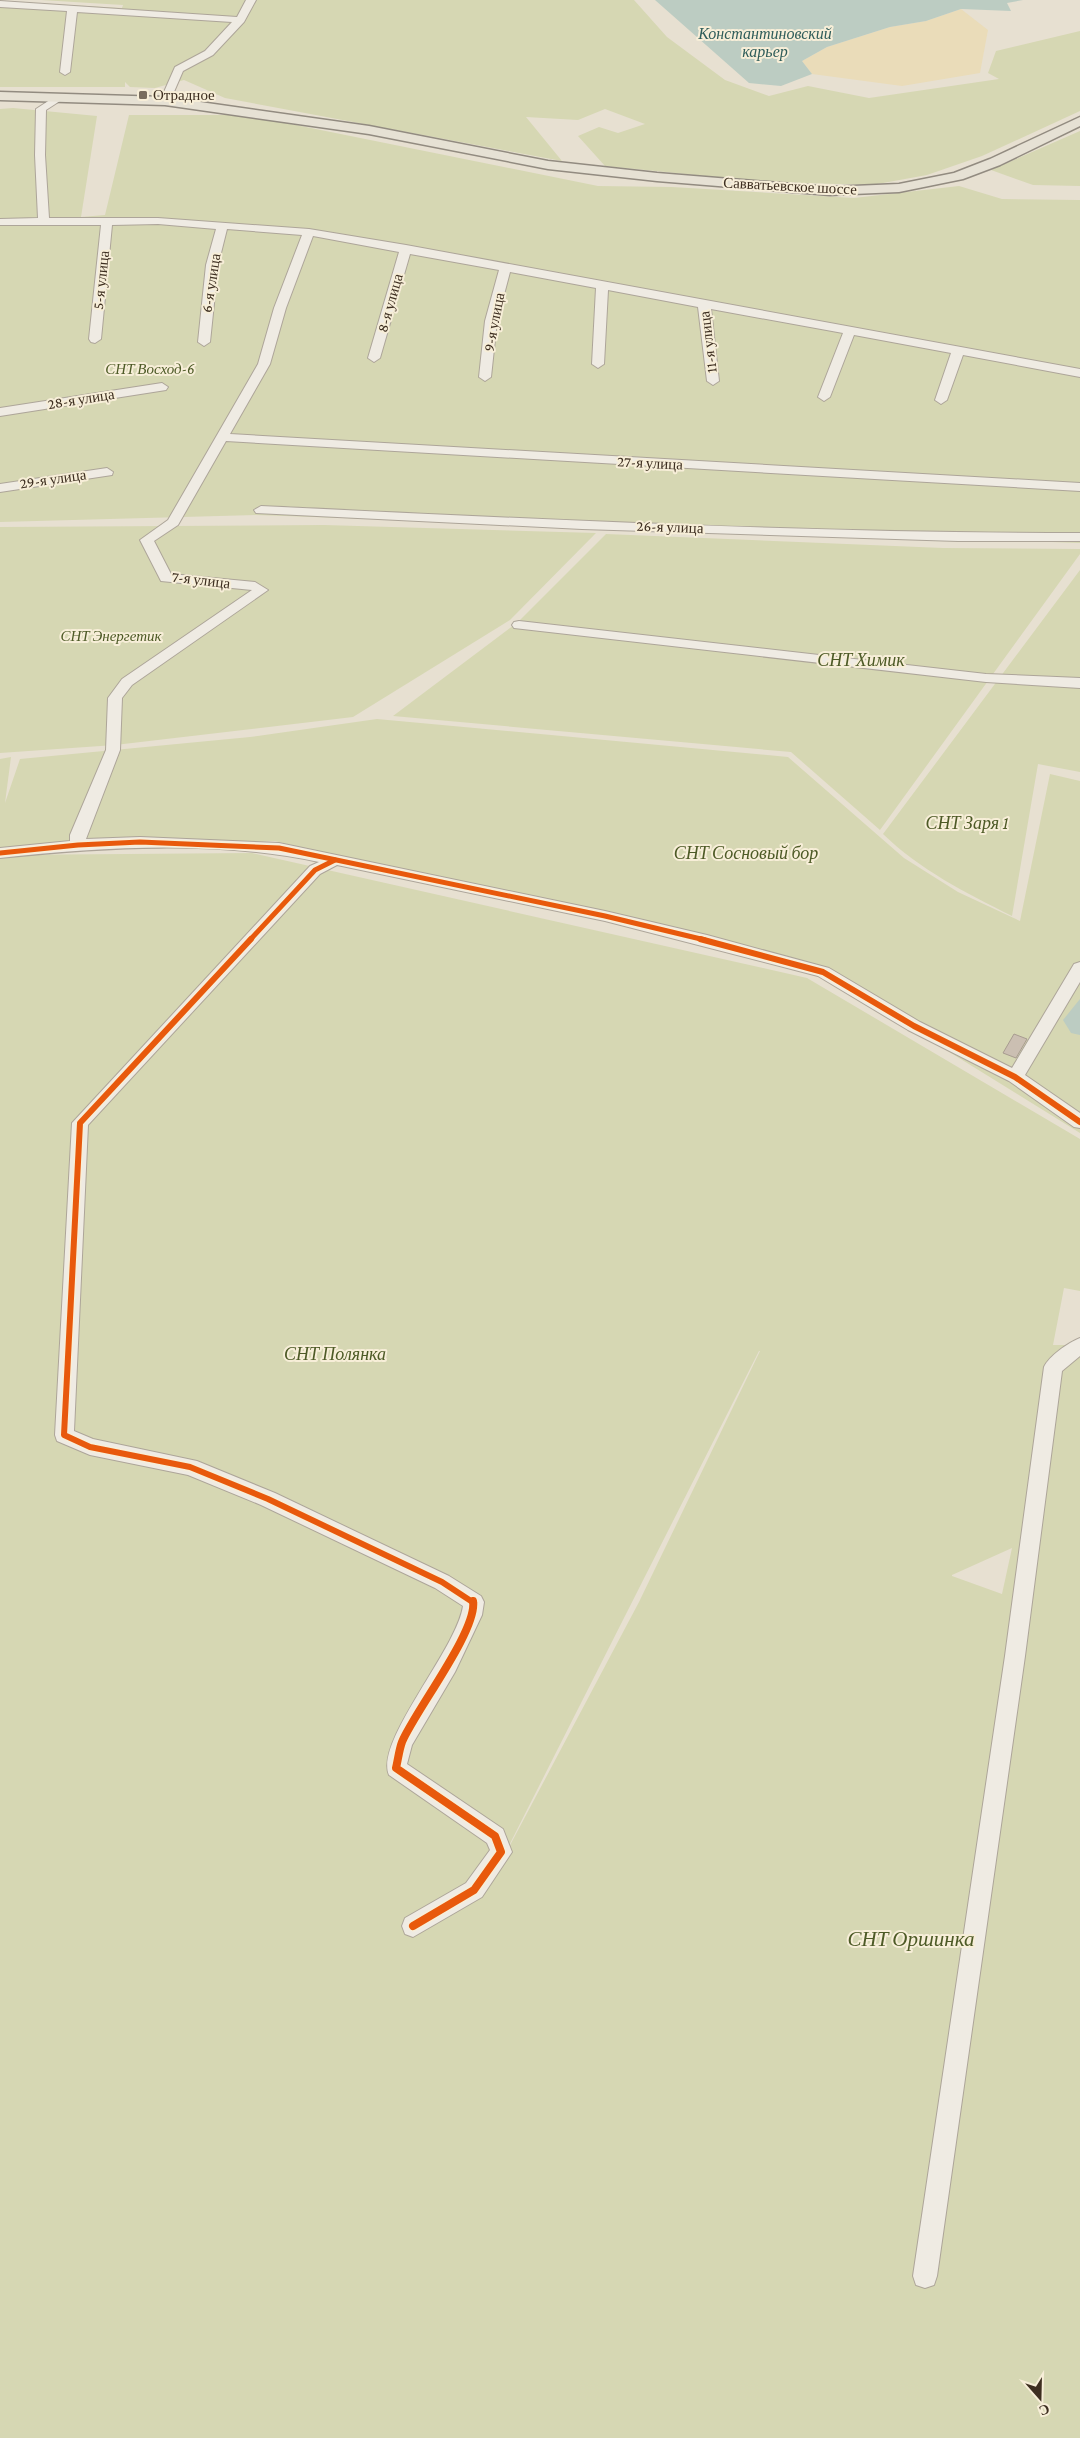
<svg xmlns="http://www.w3.org/2000/svg" width="1080" height="2438" viewBox="0 0 1080 2438" font-family="'Crimson Pro',serif">
	<style>
		.green { fill: #d6d7b3; fill-rule: evenodd }
		.sand { fill: #eadcb9 }
		.water { fill: #bcccc2 }
		.building { fill: #cbbfb2; stroke: #a89c90 }
		.lines { fill: none; stroke-linecap: round; stroke-linejoin: round }
		.minor-casing { stroke: #ada599; stroke-width: 2 }
		.major-casing { stroke: #928b80; stroke-width: 3 }
		.minor { fill: #efebe3; fill-rule: evenodd }
		.major { fill: #e6e1d4; fill-rule: evenodd }
		.cycleway-far2-casing { stroke: #f7eed8; stroke-width: 8 }
		.cycleway-far1-casing { stroke: #f7eed8; stroke-width: 9 }
		.cycleway-casing { stroke: #f7eed8; stroke-width: 11 }
		.cycleway-far2 { stroke: #e8590c; stroke-width: 5 }
		.cycleway-far1 { stroke: #e8590c; stroke-width: 6 }
		.cycleway { stroke: #e8590c; stroke-width: 8 }
		.poi-dot { fill: #786c5e; stroke: #f7eed8; stroke-width: 2 }
		.labels { text-anchor: middle; dominant-baseline: central; stroke-width: 4; stroke-linejoin: round; paint-order: stroke }
		.far-poi-label { font-size: 15px; fill: #3d2e20; stroke: #f7eed8; text-anchor: start }
		.far-street-label { font-size: 15px; fill: #3d2e20; stroke: #f7eed8 }
		.far-park-label { font-size: 15px; font-style: italic; fill: #4d5a26; stroke: #f7eed8 }
		.far-water-label { font-size: 16px; font-style: italic; fill: #2f5d5a; stroke: #f7eed8 }
		.park-label { font-size: 18px; font-style: italic; fill: #4d5a26; stroke: #f7eed8 }
		.near-park-label { font-size: 21px; font-style: italic; fill: #4d5a26; stroke: #f7eed8 }
	</style>
	<rect width="100%" height="100%" fill="#e7e0d1"/>
	<g class="green">
		<polygon points="41,0 634,0 667,37 725,80 769,96 808,86 869,98 999,79 988,73 996,51 1080,31 1080,111 982,156 927,175 872,185 767,182 605,166 578,136 599,127 618,133 645,124 605,109 578,120 526,117 562,161 225,98 184,80 155,88 130,87 125,82 125,87 0,87 0,1 122,8 123,5"/>
		<polygon points="13,108 97,116 81,217 105,215 129,115 247,115 598,186 672,187 854,198 959,186 1002,199 1080,200 1080,543 256,515 0,522 0,109"/>
		<polygon points="1080,131 1080,186 1033,185 991,170"/>
		<polygon points="324,525 596,533 510,620 353,717 115,745 0,753 0,527"/>
		<polygon points="606,534 943,548 1080,549 1080,554 880,830 791,752 393,716 518,622"/>
		<path d="M1080 570V772L1038 764 1012 916C966 893 920 870 883 834Z"/>
		<polygon points="377,719 788,757 904,858 958,892 1020,921 1050,774 1080,781 1080,1133 825,975 275,841 0,851 0,759 11,757 5,803 20,759 250,737"/>
		<path d="M252 853 807 978 1080 1139V1291L1064 1288 1053 1345H1080V2438H0V855ZM760 1351 639 1602 490 1883 759 1351ZM1012 1548 1002 1594 952 1576V1575Z"/>
	</g>
	<polygon class="sand" points="961,9 988,30 980,73 902,86 812,74 802,61 827,47 890,27 926,21"/>
	<g class="water">
		<polygon points="655,0 1023,0 1007,3 1011,11 961,9 926,21 890,27 827,47 802,61 812,74 781,86 749,83"/>
		<polygon points="1080,999 1080,1035 1071,1033 1063,1020"/>
	</g>
	<polygon class="building" points="1014,1034 1027,1039 1016,1058 1003,1053"/>
	<g class="lines">
		<g class="minor-casing">
			<g id="minor">
				<polygon points="246,0 256,0 244,22 213,55 183,71 170,101 165,104 160,101 175,67 205,51 232,22 77,12 70,72 65,75 60,72 67,11 0,7 0,1 237,17"/>
				<path d="M59 94 64 97 63 99 46 110 45 155 49 218H158L309 229 406 245 1080 369V377L963 355 947 400 941 404 935 400 951 353 854 335 830 397 824 401 818 397 843 333 711 309 719 381 713 385 707 381 698 307 608 290 604 364 598 368 592 364 596 288 510 272 497 321 491 377 485 381 479 377 485 321 499 270 410 254 380 358 374 362 368 358 399 252 313 236 286 308 270 364 230 434 1080 483V491L226 441 178 525 154 541 171 574 255 582 268 590 132 685 122 698 120 750 86 839 140 837 279 843 605 911 707 935 829 968 920 1022 1012 1068 1074 964 1080 962V982L1025 1075 1080 1113V1128L1074 1127 1009 1081 908 1030 818 976 605 921 337 865 320 874 88 1125 74 1431 93 1439 197 1461 275 1493 449 1576 481 1596 484 1602 482 1615 455 1672 412 1745 407 1764 503 1829 512 1852 482 1897 413 1937 405 1934 402 1926 405 1918 466 1883 490 1850 487 1843 389 1775C374 1742 457 1649 463 1606L435 1588 261 1505 188 1475 90 1455 57 1441 55 1435 72 1123 310 866 319 862C216 840 104 847 0 858V848L70 841V835L106 750 108 698 122 679 252 590 161 581 140 540 168 520 258 364 274 308 302 235 227 229 218 265 210 342 204 346 198 342 206 265 216 229 158 224 112 225 101 339 95 343 91 342 89 339 101 225H0V219L38 218 35 155 36 109Z"/>
				<polygon points="162,383 168,387 166,390 0,416 0,408"/>
				<polygon points="107,468 113,472 112,475 0,492 0,484"/>
				<path d="M261 506C534 519 807 533 1080 533V541H958L582 529 256 513 254 510Z"/>
				<polygon points="519,621 986,674 1080,678 1080,688 986,682 514,628 512,625 514,622"/>
				<path d="M1080 1338V1356L1062 1371 1025 1656 937 2276 934 2285 925 2288 916 2285 913 2276 1005 1656 1044 1367C1049 1356 1068 1343 1080 1338Z"/>
			</g>
		</g>
		<g class="major-casing">
			<polygon id="major" points="0,92 165,97 369,126 548,161 657,173 830,187 899,184 954,173 990,159 1080,117 1080,126 1000,165 963,179 899,192 830,195 657,181 548,169 369,134 165,105 0,100"/>
		</g>
		<use href="#minor" class="minor"/>
		<use href="#major" class="major"/>
		<g class="cycleway-far2-casing">
			<g id="cycleway-far2">
				<polyline points="0,853 78,845 140,842 279,848 605,916 705,940"/>
				<polyline points="250,940 315,870 335,860"/>
			</g>
		</g>
		<g class="cycleway-far1-casing">
			<g id="cycleway-far1">
				<polyline points="251,939 80,1123 64,1435 90,1447 190,1467 268,1499 442,1582 474,1603"/>
				<polyline points="700,939 823,972 914,1026 1015,1077 1080,1122"/>
			</g>
		</g>
		<g class="cycleway-casing">
			<path id="cycleway" d="M413 1926 474 1890 501 1852 495 1836 396 1768C398 1760 399 1750 402 1742 415 1711 478 1630 473 1601"/>
		</g>
		<use href="#cycleway-far2" class="cycleway-far2"/>
		<use href="#cycleway-far1" class="cycleway-far1"/>
		<use href="#cycleway" class="cycleway"/>
	</g>
	<rect class="poi-dot" x="138" y="90" width="10" height="10" rx="2.5"/>
	<g class="labels">
		<g class="far-poi-label">
			<text x="153" y="95">Отрадное</text>
		</g>
		<g class="far-street-label">
			<text transform="translate(790 186) rotate(3)">Савватьевское шоссе</text>
			<text transform="translate(101 280) rotate(-84)">5-я улица</text>
			<text transform="translate(211 283) rotate(-81)">6-я улица</text>
			<text transform="translate(390 303) rotate(-74)">8-я улица</text>
			<text transform="translate(494 322) rotate(-79)">9-я улица</text>
			<text transform="translate(708 342) rotate(-97)">11-я улица</text>
			<text transform="translate(81 399) rotate(-9)">28-я улица</text>
			<text transform="translate(650 463) rotate(3)">27-я улица</text>
			<text transform="translate(53 479) rotate(-8)">29-я улица</text>
			<text transform="translate(670 527) rotate(2)">26-я улица</text>
			<text transform="translate(201 580) rotate(7)">7-я улица</text>
		</g>
		<g class="far-park-label">
			<text x="150" y="369">СНТ Восход-6</text>
			<text x="111" y="636">СНТ Энергетик</text>
		</g>
		<g class="far-water-label">
			<text x="765" y="33">Константиновский<tspan x="765" dy="18">карьер</tspan></text>
		</g>
		<g class="park-label">
			<text x="861" y="660">СНТ Химик</text>
			<text x="967" y="823">СНТ Заря 1</text>
			<text x="746" y="853">СНТ Сосновый бор</text>
			<text x="335" y="1354">СНТ Полянка</text>
		</g>
		<g class="near-park-label">
			<text x="911" y="1939">СНТ Оршинка</text>
		</g>
	</g>
	<g transform="translate(1040 2398) rotate(160)" stroke="#f7eed8" stroke-width="4" paint-order="stroke">
	<path d="M0-4L9 19L0 12L-9 19Z" fill="#3d2e20"/>
	<text y="-8" font-size="14" font-weight="bold" text-anchor="middle" fill="#3d2e20">С</text>
	</g>
</svg>
